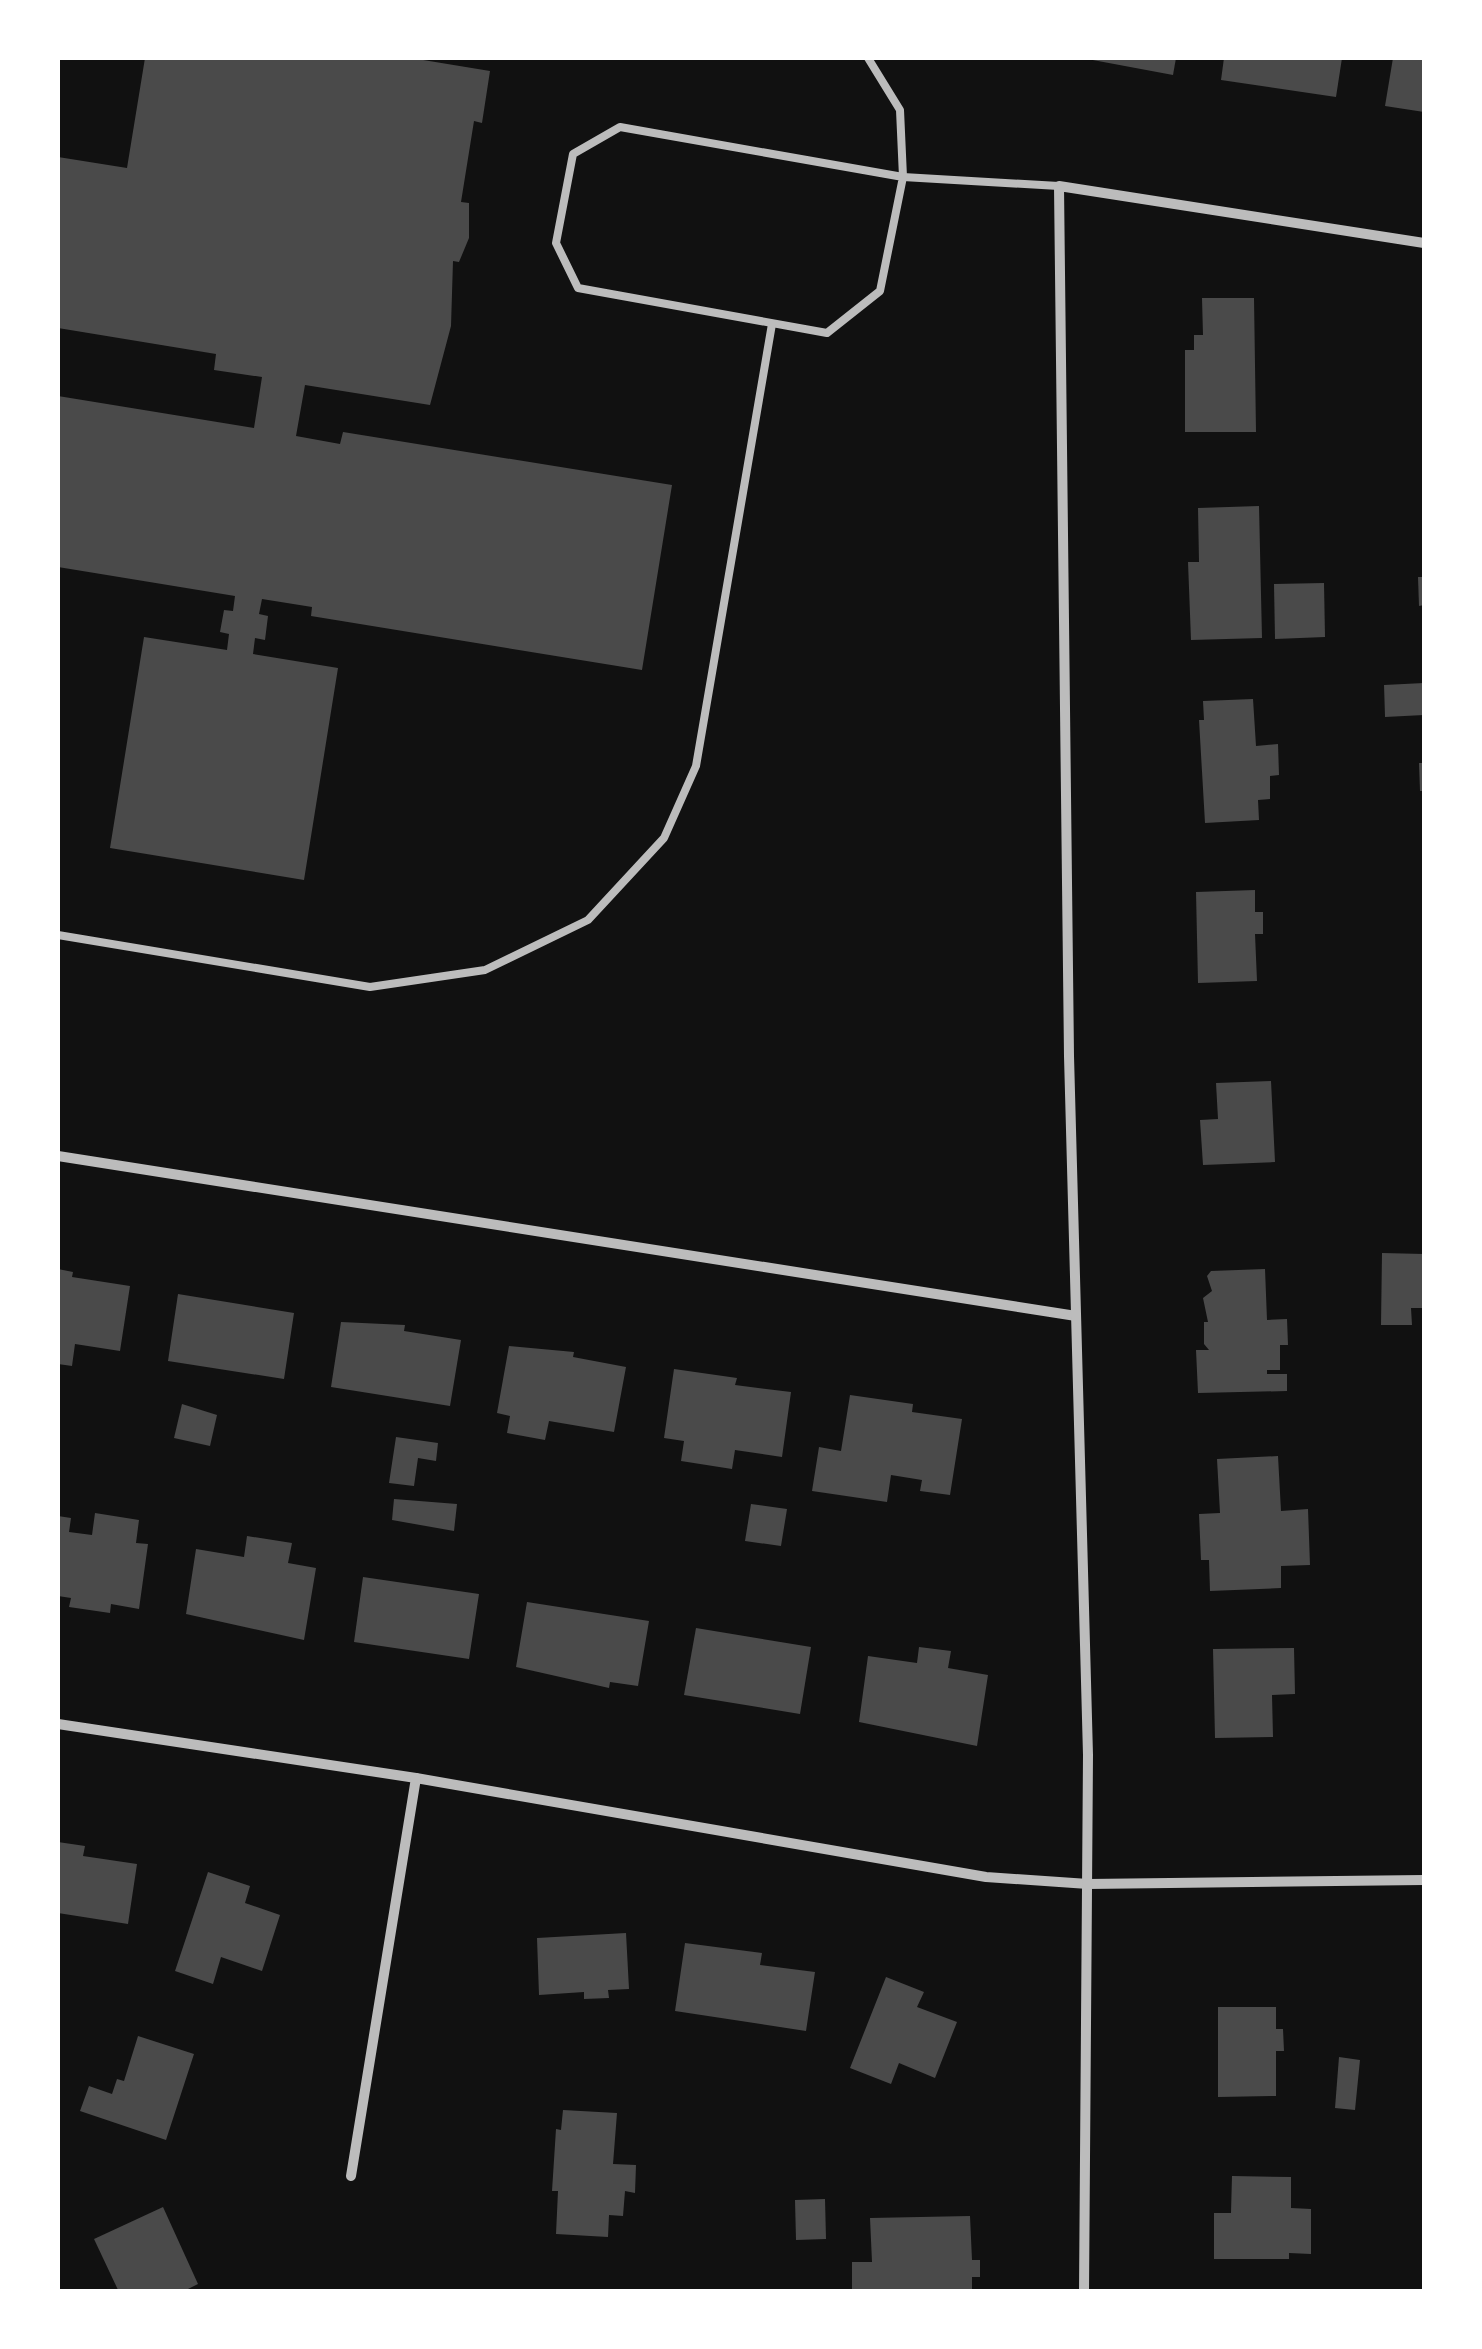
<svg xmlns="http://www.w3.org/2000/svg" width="1482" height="2349" viewBox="0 0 1482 2349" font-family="Rubik,sans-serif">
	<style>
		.building { fill: #4a4a4a }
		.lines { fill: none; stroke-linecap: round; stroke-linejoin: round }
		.service { stroke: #bcbcbc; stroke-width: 8 }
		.minor { stroke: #bcbcbc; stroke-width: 10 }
	</style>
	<rect width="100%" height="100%" fill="#111"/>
	<g class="building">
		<polygon points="145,58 411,58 490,71 482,123 474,121 461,202 469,203 469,238 459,262 453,261 451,326 430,405 305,385 296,436 340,444 343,432 672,485 642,670 311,616 312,607 262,599 259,614 268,616 265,640 255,638 253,654 338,668 304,880 110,848 144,637 227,650 229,634 220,632 224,610 233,611 235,596 58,567 58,396 254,428 262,377 214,370 216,354 58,328 58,157 127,168"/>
		<polygon points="1082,58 1176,58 1173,75"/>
		<polygon points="1224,58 1342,58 1336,97 1221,80"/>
		<polygon points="1393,58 1424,58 1424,112 1385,106"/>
		<polygon points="1202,298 1254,298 1256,432 1185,432 1185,350 1194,350 1194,335 1203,335"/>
		<polygon points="1259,506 1262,638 1191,640 1188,562 1199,562 1198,508"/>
		<polygon points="1418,577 1424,577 1424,605 1419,606"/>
		<polygon points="1324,583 1325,637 1275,639 1274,584"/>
		<polygon points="1424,683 1424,715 1385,717 1384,685"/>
		<polygon points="1253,699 1256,746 1278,744 1279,775 1270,776 1270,799 1258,800 1259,820 1205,823 1199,720 1204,720 1203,701"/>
		<polygon points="1419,763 1424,763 1424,791 1420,791"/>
		<polygon points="1255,890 1255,912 1263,912 1263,934 1255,934 1257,981 1198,983 1196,892"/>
		<polygon points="1271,1081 1275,1162 1203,1165 1200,1120 1218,1119 1216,1083"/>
		<polygon points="1382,1253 1424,1254 1424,1308 1411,1308 1412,1325 1381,1325"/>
		<polygon points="58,1269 73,1272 72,1277 130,1286 120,1351 75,1344 72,1366 58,1364"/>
		<polygon points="1265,1269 1267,1320 1287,1319 1288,1345 1280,1345 1280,1370 1267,1370 1267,1374 1287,1374 1287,1391 1198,1393 1196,1350 1209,1350 1204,1344 1204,1322 1208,1322 1203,1298 1212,1291 1207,1276 1211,1271"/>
		<polygon points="178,1294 294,1313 284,1379 168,1361"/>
		<polygon points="341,1322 405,1325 404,1331 461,1340 450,1406 331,1387"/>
		<polygon points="509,1346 574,1352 573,1357 626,1367 614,1432 549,1421 545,1440 507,1433 510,1416 497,1413"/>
		<polygon points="674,1369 737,1378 735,1385 791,1392 782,1457 735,1450 732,1469 681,1461 684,1441 664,1438"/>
		<polygon points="850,1395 913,1404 912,1412 962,1419 950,1495 920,1491 922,1480 891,1475 887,1502 812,1491 819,1447 841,1451"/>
		<polygon points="182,1404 217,1415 210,1446 174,1438"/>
		<polygon points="396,1437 438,1443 436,1461 418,1458 414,1486 389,1483"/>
		<polygon points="1278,1456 1281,1511 1308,1509 1310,1565 1281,1566 1281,1588 1210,1591 1209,1560 1201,1560 1199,1514 1220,1513 1217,1459"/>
		<polygon points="394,1499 457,1504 454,1531 392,1520"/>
		<polygon points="751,1504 787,1509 781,1546 745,1541"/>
		<polygon points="95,1513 139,1520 136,1543 148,1544 139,1609 111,1604 110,1613 69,1607 71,1598 58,1596 58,1516 71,1518 69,1532 92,1535"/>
		<polygon points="247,1536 292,1543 288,1563 316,1568 304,1640 186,1614 196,1549 244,1557"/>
		<polygon points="363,1577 479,1594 469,1659 354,1642"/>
		<polygon points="527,1602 649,1621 638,1686 610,1682 609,1688 516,1667"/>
		<polygon points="696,1628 811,1647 800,1714 684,1695"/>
		<polygon points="919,1647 951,1651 948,1668 988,1675 977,1746 859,1722 868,1656 917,1663"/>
		<polygon points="1294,1648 1295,1694 1272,1695 1273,1737 1215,1738 1213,1649"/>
		<polygon points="58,1842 85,1846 83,1856 137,1864 128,1924 58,1913"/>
		<polygon points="208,1872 250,1886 245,1903 280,1915 262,1971 221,1957 213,1984 175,1971"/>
		<polygon points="626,1933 629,1989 608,1990 609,1998 584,1999 584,1992 539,1995 537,1938"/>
		<polygon points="685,1943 762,1953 760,1965 815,1972 806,2031 675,2011"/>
		<polygon points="886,1977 924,1992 917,2007 957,2022 935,2078 899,2063 891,2084 850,2068"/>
		<polygon points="1218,2007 1276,2007 1276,2029 1283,2029 1284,2051 1276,2051 1276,2096 1218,2097"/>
		<polygon points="138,2036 194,2054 166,2140 80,2111 89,2086 112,2094 117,2079 124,2081"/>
		<polygon points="1339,2057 1360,2060 1355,2110 1335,2108"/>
		<polygon points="563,2110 617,2113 613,2164 636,2165 635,2193 625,2191 623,2216 609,2215 608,2237 556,2234 558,2191 552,2191 556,2129 561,2130"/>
		<polygon points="1232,2176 1291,2177 1291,2208 1311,2209 1311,2254 1289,2253 1289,2259 1214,2259 1214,2213 1231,2213"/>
		<polygon points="825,2199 826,2239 796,2240 795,2200"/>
		<polygon points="163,2207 198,2284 182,2292 119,2292 94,2239"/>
		<polygon points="970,2216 972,2260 980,2260 980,2277 972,2277 972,2292 852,2292 852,2262 872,2262 870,2218"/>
	</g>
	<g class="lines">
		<g class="service">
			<polyline points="868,58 900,110 903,177 1059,186"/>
			<polygon points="620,127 903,177 880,291 827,333 578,288 556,243 573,154"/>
			<polyline points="58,935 370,987 485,970 588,920 664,838 696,766 772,324"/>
		</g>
		<g class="minor">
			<polyline points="58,1156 1076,1316"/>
			<polyline points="58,1724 416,1778 986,1877 1088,1884 1424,1880"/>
			<polyline points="351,2176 416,1778"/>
			<polyline points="1084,2292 1088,1755 1069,1056 1059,186 1424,243"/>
		</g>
	</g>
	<rect width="1482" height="2349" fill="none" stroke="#ffffff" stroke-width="120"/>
</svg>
